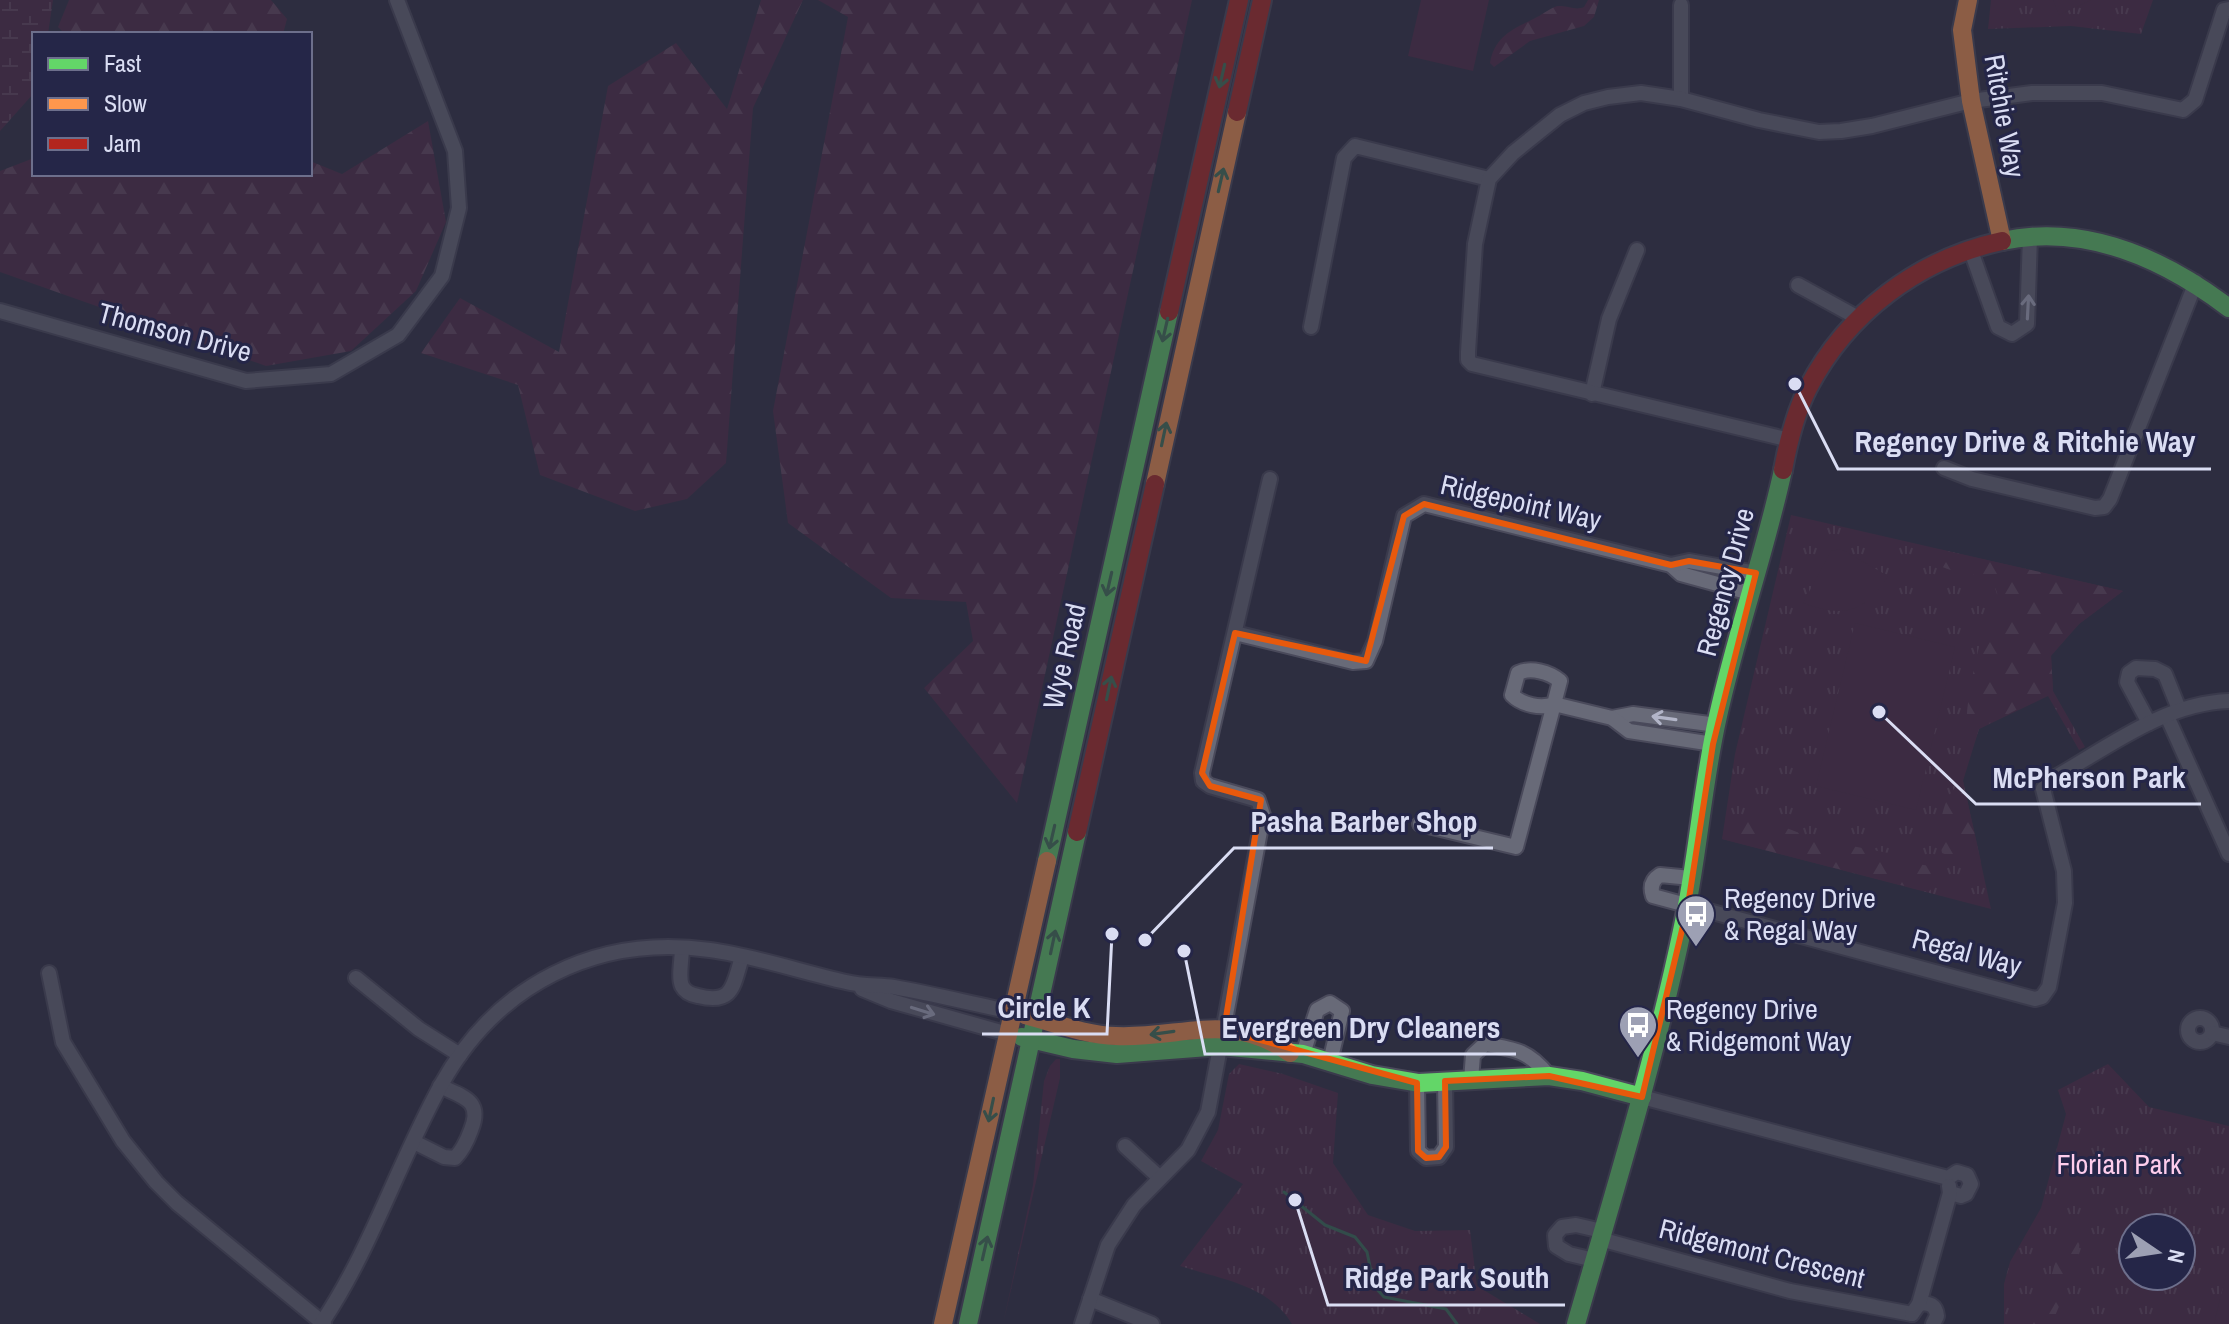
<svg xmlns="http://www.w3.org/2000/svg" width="2229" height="1324" viewBox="0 0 2229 1324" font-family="'Archivo Narrow',sans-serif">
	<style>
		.grass { fill: url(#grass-tufts); fill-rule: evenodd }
		.forest { fill: url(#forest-firs) }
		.wetland { fill: url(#wetland-marsh) }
		.garden { fill: #4e2945 }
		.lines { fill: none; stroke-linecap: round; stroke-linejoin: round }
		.stream { stroke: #387158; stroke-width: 3 }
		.street-casing { stroke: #4a4a5b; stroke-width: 18 }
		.fast-casing { stroke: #4a4a5b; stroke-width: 22 }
		.slow-casing { stroke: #4a4a5b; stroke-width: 22 }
		.jam-casing { stroke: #4a4a5b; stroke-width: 22 }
		.street { stroke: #686a78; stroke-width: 14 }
		.fast { stroke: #63d668; stroke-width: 18 }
		.slow { stroke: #ff974d; stroke-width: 18 }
		.jam { stroke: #b3261e; stroke-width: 18 }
		.oneway { stroke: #417556 }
		.oneway2 { stroke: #b2b5c8 }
		.marked { fill: none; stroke: #e8590c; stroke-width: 6; stroke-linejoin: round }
		.labels { text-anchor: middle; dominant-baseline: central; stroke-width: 6; stroke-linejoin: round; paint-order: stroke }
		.street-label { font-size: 28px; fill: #daddf3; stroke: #252648 }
		.poi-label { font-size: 28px; fill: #daddf3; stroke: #252648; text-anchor: start }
		.park-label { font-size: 28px; fill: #fecdec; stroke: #252648 }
		.leader { fill: none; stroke: #daddf3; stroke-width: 3 }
		.callout-dot { fill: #daddf3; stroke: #252648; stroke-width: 3 }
		.callout-label { font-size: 30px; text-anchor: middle; font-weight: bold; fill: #daddf3; stroke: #252648; stroke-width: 6; stroke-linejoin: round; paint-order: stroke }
	</style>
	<defs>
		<pattern id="grass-tufts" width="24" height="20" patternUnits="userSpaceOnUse" patternTransform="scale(2)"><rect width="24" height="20" fill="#4e2945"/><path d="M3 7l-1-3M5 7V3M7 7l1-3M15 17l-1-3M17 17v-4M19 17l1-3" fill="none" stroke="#674860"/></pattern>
		<pattern id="forest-firs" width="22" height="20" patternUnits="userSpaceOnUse" patternTransform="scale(2)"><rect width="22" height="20" fill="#4e2945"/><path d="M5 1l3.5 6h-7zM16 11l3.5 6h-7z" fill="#674860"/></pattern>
		<pattern id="wetland-marsh" width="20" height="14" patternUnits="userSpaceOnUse" patternTransform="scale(2)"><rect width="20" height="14" fill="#4e2945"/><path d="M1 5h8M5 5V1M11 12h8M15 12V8" fill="none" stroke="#674860"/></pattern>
	</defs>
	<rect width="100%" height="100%" fill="#2d2e40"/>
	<g class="grass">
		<polygon points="1991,0 2153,0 2141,34 2071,26 1988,29"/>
		<polygon points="1791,515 2123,591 2079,624 2051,656 2053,691 2085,747 2079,750 2048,696 1979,729 1963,781 1991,909 1722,839 1735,754"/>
		<polygon points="1056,1059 1060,1059 1060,1078 1003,1324 1033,1185 1044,1081 1050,1066"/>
		<path d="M1239 1064 1283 1074 1338 1093 1333 1163 1368 1215 1415 1231 1470 1230 1477 1286 1540 1324H1292C1269 1285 1220 1279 1180 1266L1243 1184 1201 1161 1218 1130 1229 1074Z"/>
		<path d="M2108 1064 2149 1107 2229 1126V1324H2004V1284L2010 1262 2041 1208 2066 1114 2058 1090ZM2133 1228H2181V1276H2133Z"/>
	</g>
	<g class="forest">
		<polygon points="69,0 271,0 287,19 283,34 65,34 58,27"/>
		<polygon points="761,0 803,0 753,108 726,463 687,499 635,511 540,475 518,385 421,353 460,298 559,352 608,86 676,43 727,109"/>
		<polygon points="818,0 1192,0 1017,803 924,688 973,641 966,602 891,598 788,523 773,411 848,17"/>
		<path d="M1588 0H1599L1594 17 1584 26 1530 41 1494 67 1490 63C1495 35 1514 29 1537 17 1543 14 1553 6 1559 6 1569 5 1574 11 1584 7Z"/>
		<polygon points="428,121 446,222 416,291 351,351 266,366 0,272 0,171 34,158 34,174 310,174 310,161 342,174"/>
		<path d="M1938 549 2123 591 2079 624 2051 655 2053 691 1979 729 1975 741C1972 734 1967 725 1967 718 1966 705 1978 643 1984 633 1987 627 1993 625 1996 619 2001 609 1999 593 1993 584 1982 569 1952 576 1936 563Z"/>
		<path d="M1963 781 1981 862 1960 860 1942 853C1937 830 1941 795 1963 781Z"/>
		<polygon points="1736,821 1768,821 1815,839 1899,855 1917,864 1937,867 1947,876 1928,892 1722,839"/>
		<path d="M2066 1225 2080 1235C2080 1267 2063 1294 2052 1324H2027L2051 1277Z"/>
	</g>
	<polygon class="wetland" points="0,0 53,0 48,34 34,34 34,93 0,131"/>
	<g class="garden">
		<polygon points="1421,0 1489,0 1473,71 1408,56"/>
		<polygon points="2053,0 2091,0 2059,15"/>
		<path d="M1841 549 1888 576C1865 613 1843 618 1803 603L1831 551Z"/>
		<polygon points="1855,623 1955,647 1916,810 1816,786"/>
		<polygon points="2229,1263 2229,1324 2214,1324"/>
	</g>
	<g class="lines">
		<polyline class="stream" points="1284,1192 1325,1225 1355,1237 1367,1252 1374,1286 1384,1297 1446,1309 1457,1324"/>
		<g class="street-casing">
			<g id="street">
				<polyline points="1681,99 1681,5"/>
				<polyline points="1970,248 1998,327 2012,334 2027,324 2030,237"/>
				<polyline points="1798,285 1858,318"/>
				<polyline points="0,311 246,381 331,374 398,335 442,276 459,208 455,151 397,0"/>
				<polyline points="1311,327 1344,158 1355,146 1489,179"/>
				<polyline points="1592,394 1609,319 1637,250"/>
				<polyline points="1790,440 1472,364 1468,360 1468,352 1475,244 1489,179 1513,153 1560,115 1584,103 1608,97 1641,93 1681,99 1759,120 1819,132 1841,131 1872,126 1971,101 2032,93 2102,93 2183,110 2195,100 2224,10 2229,9"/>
				<polyline points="1944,468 1972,479 2095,508 2104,507 2110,499 2196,282"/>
				<polyline points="1671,565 1681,574 1750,593"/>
				<polyline points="1235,633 1353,662 1366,661 1375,641 1404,516 1424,504 1671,565 1689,561 1756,573"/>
				<polyline points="2167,716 2229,854"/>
				<polyline points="1612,718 1633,714 1717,725"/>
				<polyline points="2149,723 2127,682 2129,673 2136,668 2155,669 2165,674 2179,709"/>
				<path d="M1420 824 1516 847 1554 704 1560 681C1549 672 1531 667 1518 673L1512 695C1522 705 1541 709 1554 704L1612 718 1629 731 1713 744"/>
				<path d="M1691 878 1660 875C1652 880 1650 887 1653 896L2035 999 2042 997 2049 987 2065 903 2064 871 2043 789 2054 778C2108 747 2165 703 2229 701"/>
				<path d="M682 948C682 959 678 977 682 986 685 992 692 995 698 996 734 1005 733 985 742 957"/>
				<polyline points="49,973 63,1042 123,1141 156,1182 177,1203 324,1324"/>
				<polyline points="356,978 419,1029 460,1055"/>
				<polyline points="862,989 891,1001 1008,1034"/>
				<circle cx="2200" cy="1030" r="12"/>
				<polyline points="2212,1033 2229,1037"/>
				<polyline points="1303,1054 1317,1010 1330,1003 1342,1011 1330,1062"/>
				<path d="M1471 1080 1473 1055 1485 1044C1516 1049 1529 1051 1549 1076"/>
				<polyline points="1417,1083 1418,1151 1426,1158 1439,1157 1446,1147 1445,1081"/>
				<polyline points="1642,1097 1948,1178 1957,1172 1967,1175 1971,1184 1966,1194 1961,1196 1950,1193"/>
				<path d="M414 1142 444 1157 455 1158C463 1150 467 1141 471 1130 483 1100 463 1097 440 1086"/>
				<polyline points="1125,1146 1160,1178"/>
				<polyline points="1600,1239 1790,1291 1912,1314"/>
				<polyline points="1594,1260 1569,1254 1556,1246 1555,1235 1562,1227 1576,1225 1602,1231"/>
				<polyline points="1090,1299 1152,1324"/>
				<path d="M1919 1304C1929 1302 1936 1305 1937 1316L1933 1324"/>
				<polyline points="1912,1314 1919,1304 1950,1193 1949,1186"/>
				<path d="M321 1324C371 1250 398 1163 441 1085 496 985 596 934 710 950 755 956 801 972 846 982 861 986 878 985 894 987 934 994 973 1004 1013 1012"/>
				<polyline points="1082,1324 1108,1245 1134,1205 1188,1150 1208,1112 1263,815 1258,800 1210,786 1203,781 1202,773 1270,479"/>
			</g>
		</g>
		<g class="fast-casing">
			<g id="fast">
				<path d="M2002 241C2086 223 2163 258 2229 308"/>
				<polyline points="1047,861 1169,312"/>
				<polyline points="1022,1037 1073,1049 1117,1054 1221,1046 1303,1054 1372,1075 1419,1083 1549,1076 1582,1081 1642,1097"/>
				<polyline points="968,1324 1077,832"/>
				<path d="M1576 1324C1614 1192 1655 1060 1683 926 1698 857 1702 786 1718 716 1736 634 1765 553 1783 470"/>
			</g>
		</g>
		<g class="slow-casing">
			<g id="slow">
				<polyline points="1968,0 1962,30 1971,101 2002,241"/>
				<polyline points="1155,484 1237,112"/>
				<path d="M1025 1015C1055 1023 1085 1035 1116 1036 1181 1039 1230 1010 1290 1053"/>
				<polyline points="943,1324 1047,861"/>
			</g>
		</g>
		<g class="jam-casing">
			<g id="jam">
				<polyline points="1237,112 1262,0"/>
				<polyline points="1169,312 1239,0"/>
				<path d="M1783 470C1788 443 1795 413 1808 388 1847 313 1918 259 2002 241"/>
				<polyline points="1077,832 1155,484"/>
			</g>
		</g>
		<use href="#street" class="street"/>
		<use href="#fast" class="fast"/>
		<use href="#slow" class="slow"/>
		<use href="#jam" class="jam"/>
	</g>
	<defs><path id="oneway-shaft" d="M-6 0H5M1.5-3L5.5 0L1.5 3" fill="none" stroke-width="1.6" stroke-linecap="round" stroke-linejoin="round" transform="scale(2)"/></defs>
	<g class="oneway">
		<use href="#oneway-shaft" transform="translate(1222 76) rotate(103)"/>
		<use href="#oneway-shaft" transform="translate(1221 180) rotate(-77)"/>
		<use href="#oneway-shaft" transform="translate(1165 330) rotate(103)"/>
		<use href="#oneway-shaft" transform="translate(1164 434) rotate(-78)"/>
		<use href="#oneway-shaft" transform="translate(1109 584) rotate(103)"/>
		<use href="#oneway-shaft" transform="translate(1109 688) rotate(-78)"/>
		<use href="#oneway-shaft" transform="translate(1052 837) rotate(103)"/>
		<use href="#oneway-shaft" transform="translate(1053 942) rotate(-78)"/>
		<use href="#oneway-shaft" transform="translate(1162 1033) rotate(172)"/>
		<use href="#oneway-shaft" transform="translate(991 1110) rotate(102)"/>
		<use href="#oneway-shaft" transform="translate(985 1248) rotate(-77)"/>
	</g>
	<g class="oneway2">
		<use href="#oneway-shaft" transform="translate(2028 307) rotate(-87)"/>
		<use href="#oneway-shaft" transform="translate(1664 718) rotate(-172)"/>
		<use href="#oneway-shaft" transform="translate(923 1011) rotate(17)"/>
	</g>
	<path d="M0 0H2229V1324H0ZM1424 504 1671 565 1689 561 1756 573 1713 744 1688 905 1642 1097 1549 1076 1445 1081 1446 1147 1439 1157 1426 1158 1418 1151 1417 1083 1224 1030 1261 800 1210 786 1202 773 1235 633 1366 661 1404 516Z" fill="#2d2e40" fill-opacity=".55" fill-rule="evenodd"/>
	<path class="marked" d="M1424 504 1671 565 1689 561 1756 573 1713 744 1688 905 1642 1097 1549 1076 1445 1081 1446 1147 1439 1157 1426 1158 1418 1151 1417 1083 1224 1030 1261 800 1210 786 1202 773 1235 633 1366 661 1404 516Z"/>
	<defs>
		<g id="bus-pin" transform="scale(2)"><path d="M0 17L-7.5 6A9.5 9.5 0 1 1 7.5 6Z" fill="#9da0b4" stroke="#252648"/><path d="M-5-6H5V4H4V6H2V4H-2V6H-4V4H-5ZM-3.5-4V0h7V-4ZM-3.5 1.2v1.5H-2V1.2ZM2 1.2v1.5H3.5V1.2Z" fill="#fff"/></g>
	</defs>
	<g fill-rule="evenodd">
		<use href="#bus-pin" x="1696" y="914"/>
		<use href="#bus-pin" x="1638" y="1025"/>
	</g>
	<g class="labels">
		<g class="street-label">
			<text transform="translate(2005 116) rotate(80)">Ritchie Way</text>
			<text transform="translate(175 332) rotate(15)">Thomson Drive</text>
			<text transform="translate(1521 502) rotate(13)">Ridgepoint Way</text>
			<text transform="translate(1725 582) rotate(-75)">Regency Drive</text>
			<text transform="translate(1064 656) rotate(-77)">Wye Road</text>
			<text transform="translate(1967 952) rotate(15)">Regal Way</text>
			<text transform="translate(1762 1253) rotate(14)">Ridgemont Crescent</text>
		</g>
		<g class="poi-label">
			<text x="1724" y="898">Regency Drive<tspan x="1724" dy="32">&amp; Regal Way</tspan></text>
			<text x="1666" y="1009">Regency Drive<tspan x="1666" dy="32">&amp; Ridgemont Way</tspan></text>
		</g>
		<g class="park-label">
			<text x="2119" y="1164">Florian Park</text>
		</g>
	</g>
	<path class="leader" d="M1795 384L1838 469H2211M1879 712L1976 804H2201M1145 940L1234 848H1493M1112 934L1107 1034H982M1184 951L1205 1054H1516M1295 1200L1328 1305H1565"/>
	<g class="callout-dot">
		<circle cx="1795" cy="384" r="8"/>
		<circle cx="1879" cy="712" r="8"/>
		<circle cx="1145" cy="940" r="8"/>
		<circle cx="1112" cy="934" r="8"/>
		<circle cx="1184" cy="951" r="8"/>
		<circle cx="1295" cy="1200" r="8"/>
	</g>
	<g class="callout-label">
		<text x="2025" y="452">Regency Drive &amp; Ritchie Way</text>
		<text x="2089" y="788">McPherson Park</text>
		<text x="1364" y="832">Pasha Barber Shop</text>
		<text x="1044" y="1018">Circle K</text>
		<text x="1361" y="1038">Evergreen Dry Cleaners</text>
		<text x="1447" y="1288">Ridge Park South</text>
	</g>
	<rect x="32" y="32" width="280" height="144" fill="#252648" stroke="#6d6f8c" stroke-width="2"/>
	<rect x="48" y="58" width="40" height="12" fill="#63d668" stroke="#6d6f8c" stroke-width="2"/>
	<text x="104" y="72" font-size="24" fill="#daddf3">Fast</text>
	<rect x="48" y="98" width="40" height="12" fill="#ff974d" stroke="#6d6f8c" stroke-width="2"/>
	<text x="104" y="112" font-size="24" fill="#daddf3">Slow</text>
	<rect x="48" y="138" width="40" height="12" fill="#b3261e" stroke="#6d6f8c" stroke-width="2"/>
	<text x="104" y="152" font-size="24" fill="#daddf3">Jam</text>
	<g transform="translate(2157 1252) rotate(103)"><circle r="38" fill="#252648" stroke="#6d6f8c" stroke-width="2"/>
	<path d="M0-6L14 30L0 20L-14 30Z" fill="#9da0b4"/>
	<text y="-12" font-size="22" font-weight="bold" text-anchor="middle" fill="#daddf3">N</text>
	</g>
</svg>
